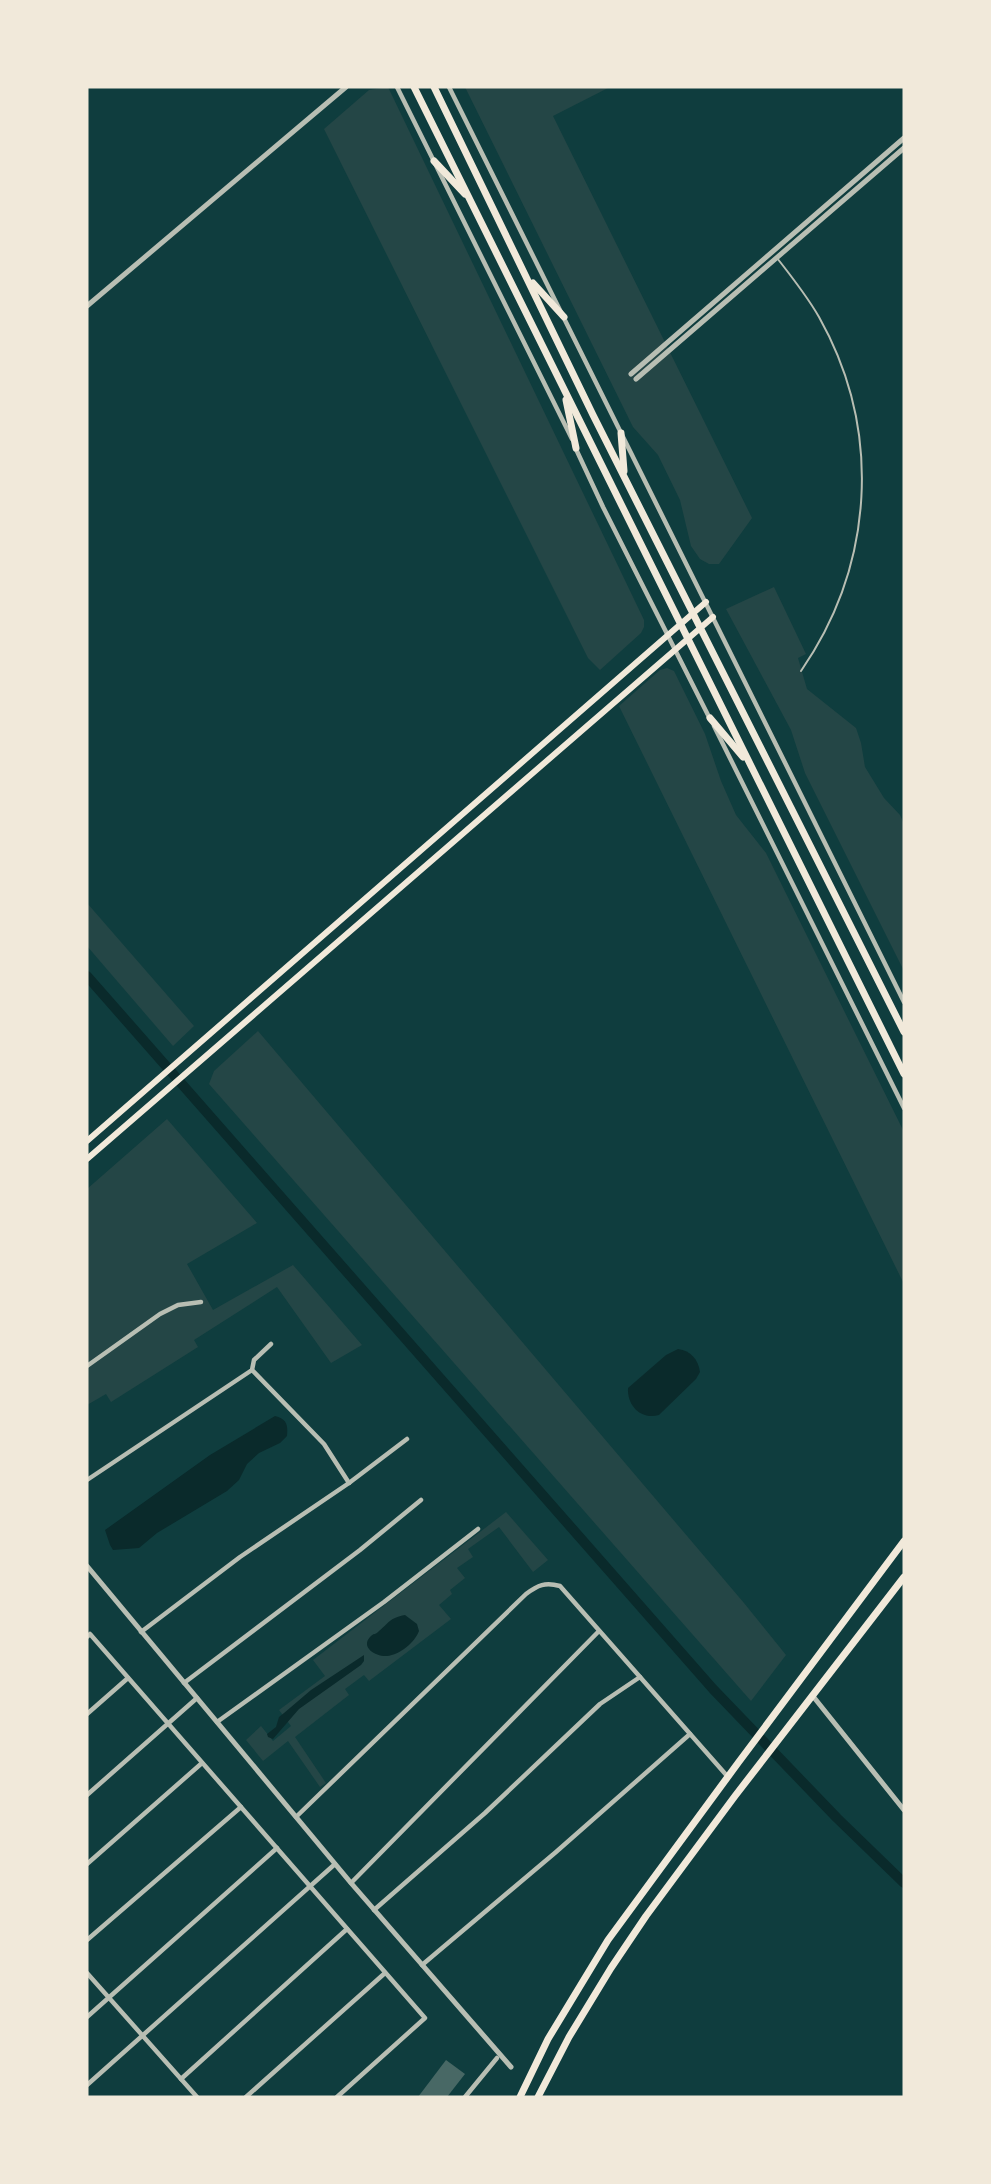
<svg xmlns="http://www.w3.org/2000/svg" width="991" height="2184" viewBox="0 0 991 2184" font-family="'Playfair Display',serif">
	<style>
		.green { fill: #244646 }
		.water { fill: #0a2a2b }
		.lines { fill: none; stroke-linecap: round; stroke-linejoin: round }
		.canal { stroke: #0a2a2b; stroke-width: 10 }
		.building { fill: #486865 }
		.service { stroke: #b8beb3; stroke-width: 2 }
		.minor { stroke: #b8beb3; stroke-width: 4.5 }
		.tertiary { stroke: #b8beb3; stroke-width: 5 }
		.secondary { stroke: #f1e9da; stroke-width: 6 }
		.primary { stroke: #f1e9da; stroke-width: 7 }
	</style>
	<rect width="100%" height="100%" fill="#0f3d3e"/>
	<g class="green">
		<polygon points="388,87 644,620 644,627 641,633 600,670 588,658 324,129 369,90"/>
		<polygon points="465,87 610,87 553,116 752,518 719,564 709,564 700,559 691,546 680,500 658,455 633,427"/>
		<polygon points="774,587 806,654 798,658 807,689 856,728 861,743 865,767 884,798 900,815 904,824 904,971 805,773 791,730 726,609"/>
		<polygon points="667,668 674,671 705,734 721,781 736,815 766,853 904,1132 904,1284 619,706 660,670"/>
		<polygon points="87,903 194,1026 173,1046 87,946"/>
		<polygon points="258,1031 744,1603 786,1655 751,1701 209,1084 214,1071"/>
		<polygon points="167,1119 257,1223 187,1264 213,1310 293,1265 362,1345 331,1363 277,1287 194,1340 198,1347 111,1402 106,1394 87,1405 87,1189"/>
		<polygon points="506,1512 548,1560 533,1572 499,1527 468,1549 473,1557 457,1568 465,1578 450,1590 452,1594 439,1605 451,1619 369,1681 364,1675 345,1689 349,1695 295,1737 326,1783 320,1787 288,1741 263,1761 246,1740 261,1726 273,1741 291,1726 279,1710 325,1676 313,1660"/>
	</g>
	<g class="water">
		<path d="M678 1349C691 1351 698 1359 700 1372L696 1379 659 1415C641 1420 627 1406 628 1388L666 1355Z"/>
		<path d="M275 1416C287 1419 288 1425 287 1436L280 1443 259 1453 247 1464 239 1480 227 1491 157 1533 139 1548 113 1550 110 1545 105 1530 210 1455Z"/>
		<path d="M405 1615 417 1624 419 1631C415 1642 400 1655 387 1656 377 1657 360 1648 370 1637 375 1632 373 1636 378 1632 389 1623 389 1618 405 1615Z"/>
		<polygon points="364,1655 364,1661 361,1665 299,1709 273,1739 268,1737 267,1734 276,1727 279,1717 284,1713 311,1690"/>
	</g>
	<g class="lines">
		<polyline class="canal" points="87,976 713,1689 837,1818 904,1883"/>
	</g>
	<polygon class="building" points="446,2060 465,2074 447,2097 418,2097"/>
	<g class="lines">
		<path class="service" d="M777 258C792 277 807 296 819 317 883 431 874 565 801 671"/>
		<g class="minor">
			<polyline points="397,87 572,439"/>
			<polyline points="449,87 904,1002"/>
			<polyline points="575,447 603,507 710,719"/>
			<polyline points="714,726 904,1108"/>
			<polyline points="87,1366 160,1314 178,1305 201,1302"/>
			<polyline points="252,1370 324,1444 349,1483"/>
			<polyline points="87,1480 252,1370 254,1360 271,1344"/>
			<polyline points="141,1632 240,1557 349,1483 407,1439"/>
			<polyline points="87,1637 90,1634 425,2018 337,2097"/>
			<polyline points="184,1683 360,1550 421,1500"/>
			<polyline points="87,1714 128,1678"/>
			<polyline points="217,1722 384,1602 478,1529"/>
			<polyline points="87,1795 197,1698"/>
			<path d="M296 1817 526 1594C538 1585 545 1582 560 1586L728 1777"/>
			<polyline points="87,1864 202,1763"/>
			<polyline points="351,1883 599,1631"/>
			<polyline points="374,1910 485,1813 600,1704 640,1677"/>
			<polyline points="87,1940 241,1807"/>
			<polyline points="422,1965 556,1852 690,1734"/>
			<polyline points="87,1973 197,2097"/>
			<polyline points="87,2017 277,1848"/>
			<polyline points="181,2079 347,1929"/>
			<polyline points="87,2085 335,1864"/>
			<polyline points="246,2097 385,1973"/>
			<polyline points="465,2097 497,2058"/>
		</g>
		<g class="tertiary">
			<polyline points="87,306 346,87"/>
			<polyline points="631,374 904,138"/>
			<polyline points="636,379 904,148"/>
			<polyline points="87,1566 351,1883 511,2067"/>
			<polyline points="812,1695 904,1810"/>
		</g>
		<g class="secondary">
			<polyline points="87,1141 706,602"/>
			<polyline points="87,1159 713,617"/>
		</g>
		<g class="primary">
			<polyline points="414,87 904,1074"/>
			<polyline points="434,87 593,415 904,1032"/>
			<polyline points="434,161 465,194"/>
			<polyline points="533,283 564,317"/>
			<polyline points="566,400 576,448"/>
			<polyline points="621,433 624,471"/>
			<polyline points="710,718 743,757"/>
			<polyline points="520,2097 548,2039 608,1940 738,1763 904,1541"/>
			<polyline points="538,2097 569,2037 611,1968 646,1916 735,1796 904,1577"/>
		</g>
	</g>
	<rect width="991" height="2184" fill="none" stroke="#f1e9da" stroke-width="177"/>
</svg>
